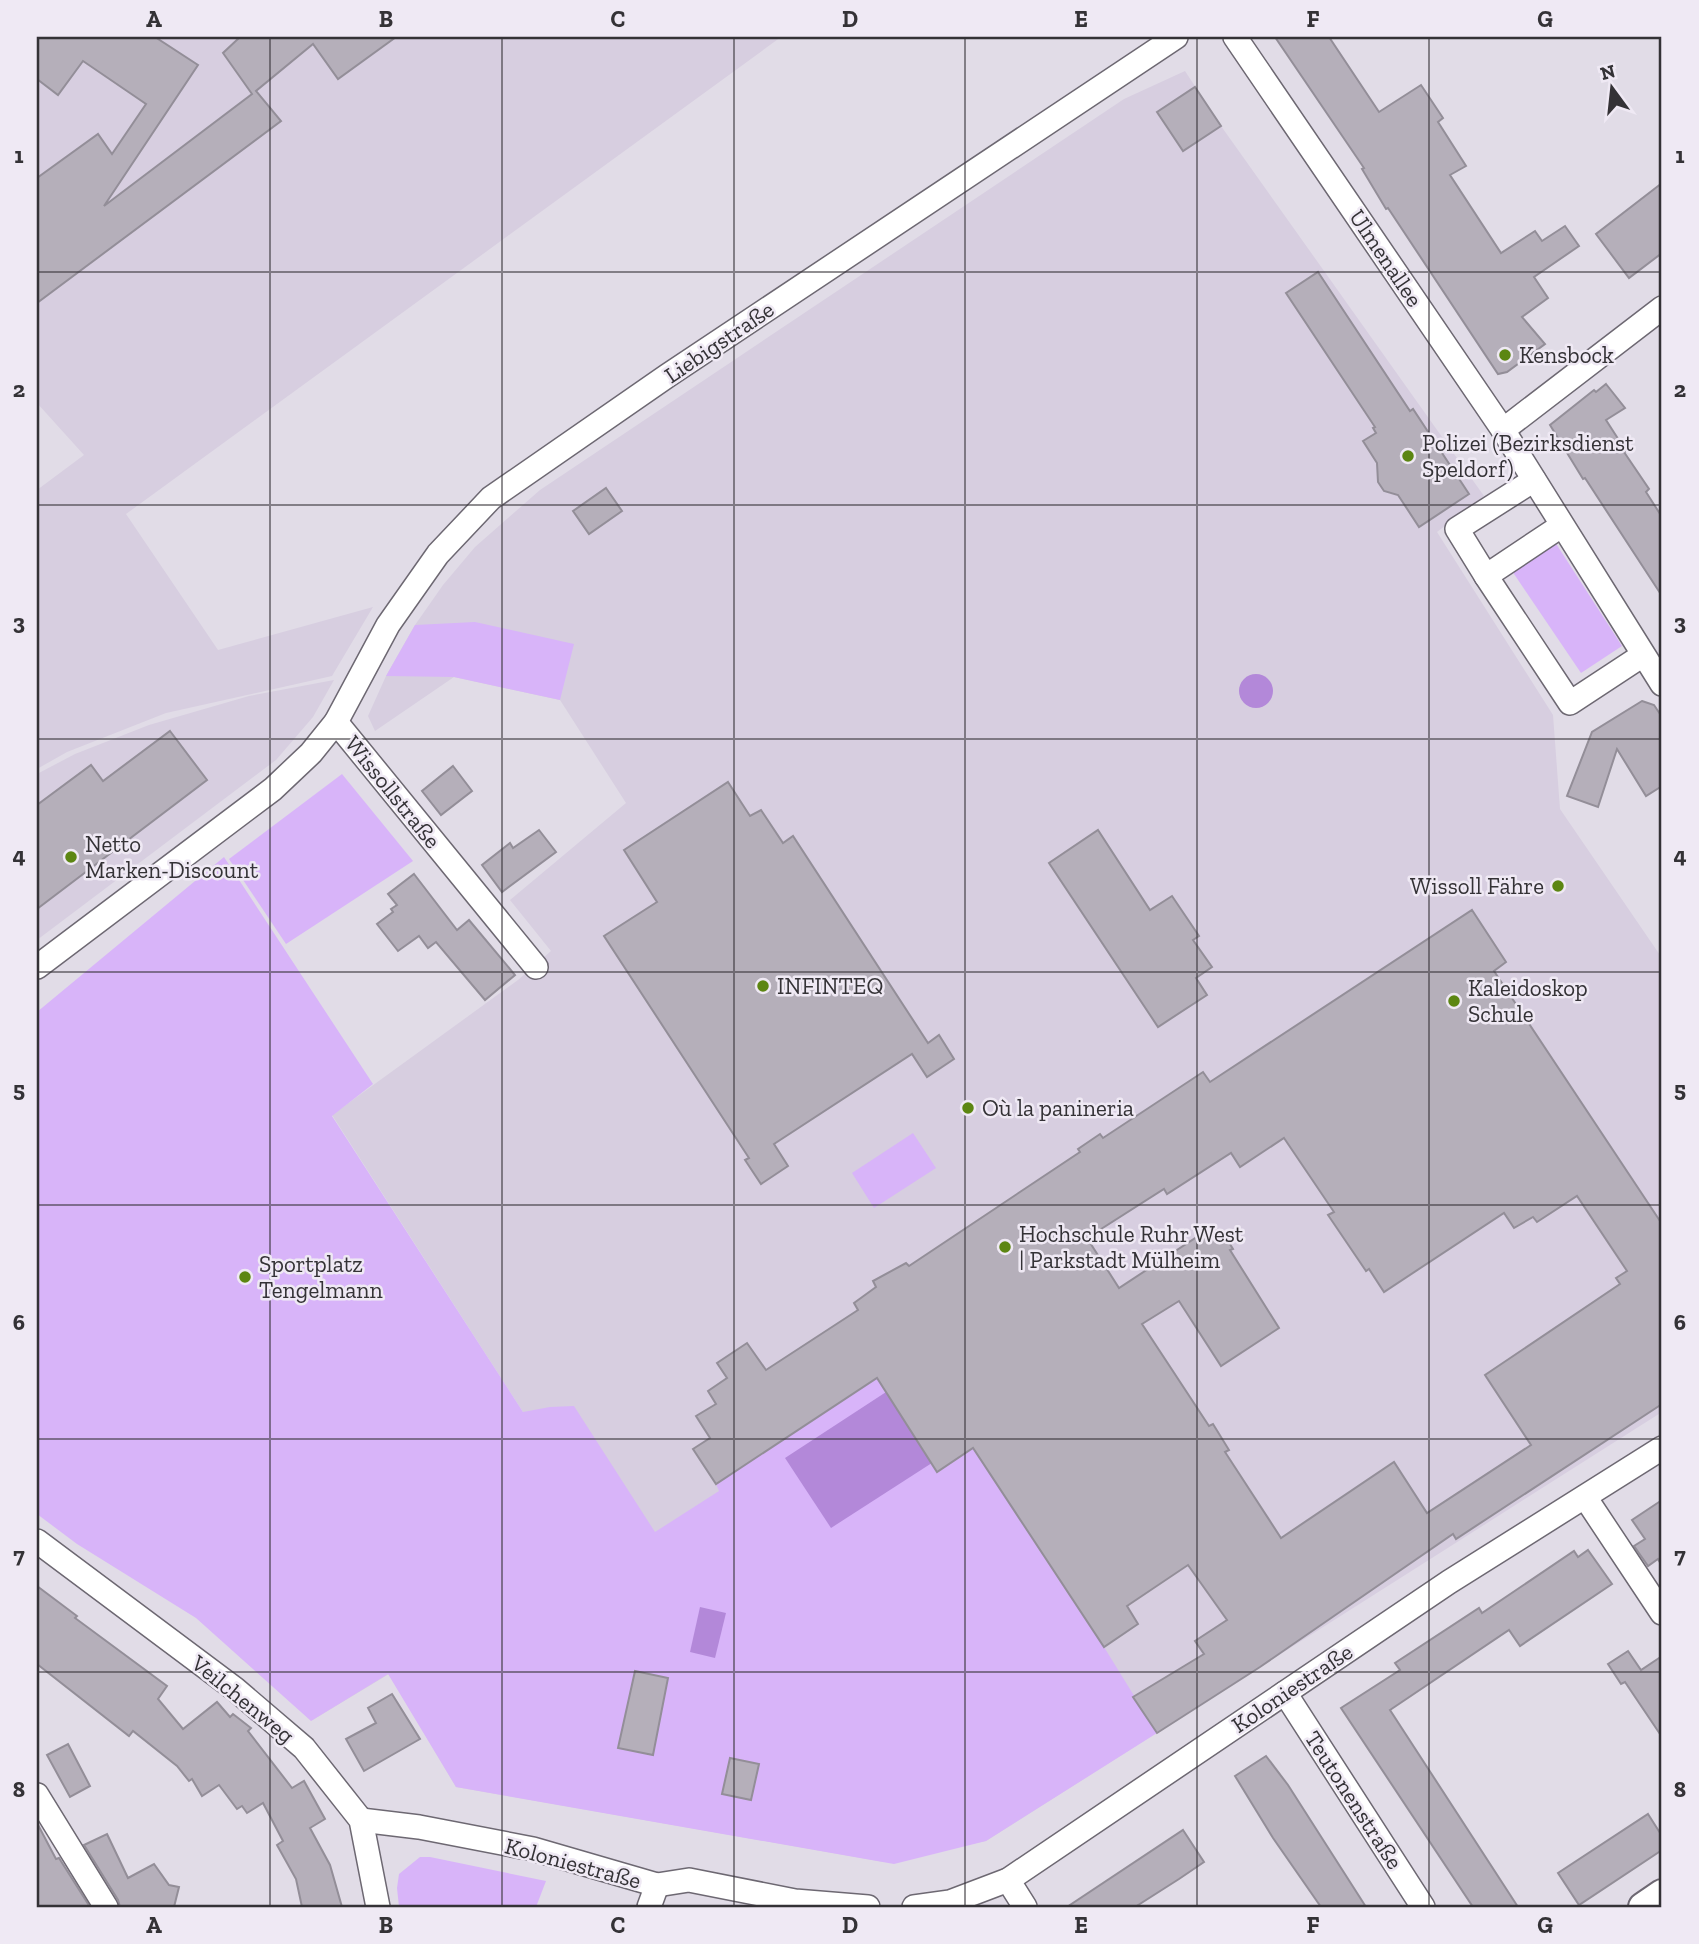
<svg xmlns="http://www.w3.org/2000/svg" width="1699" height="1944" viewBox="0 0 1699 1944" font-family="'Zilla Slab',serif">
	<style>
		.built { fill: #d7cee0 }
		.green { fill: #d8b4f9 }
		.water { fill: #b388d9 }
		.building { fill: #b5afba; stroke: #938e98; stroke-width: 2; fill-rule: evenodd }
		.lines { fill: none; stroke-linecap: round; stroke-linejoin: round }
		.minor-casing { stroke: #6d6872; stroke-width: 26 }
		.tertiary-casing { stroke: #6d6872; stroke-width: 32 }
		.minor { stroke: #fff; stroke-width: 23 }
		.tertiary { stroke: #fff; stroke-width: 28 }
		.grid { fill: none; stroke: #343236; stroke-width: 2; stroke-opacity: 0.55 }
		.poi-dot { fill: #5c8612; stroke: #efe9f4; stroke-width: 2.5 }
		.labels { text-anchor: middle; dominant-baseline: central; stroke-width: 5; stroke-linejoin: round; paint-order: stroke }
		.street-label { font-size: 23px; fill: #343236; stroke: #efe9f4 }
		.poi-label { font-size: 23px; fill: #343236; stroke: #efe9f4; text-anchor: start }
		.neatline { fill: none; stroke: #343236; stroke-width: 2.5 }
		.grid-label { font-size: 23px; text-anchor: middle; font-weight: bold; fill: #343236 }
	</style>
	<rect width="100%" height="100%" fill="#e1dce7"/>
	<g class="built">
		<polygon points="37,37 781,37 126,514 218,650 373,607 332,676 166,713 67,752 37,769 37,490 84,455 37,403"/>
		<polygon points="1185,71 1221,126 1484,496 1437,532 1553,715 1560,809 1662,958 1662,1412 986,1841 884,1862 456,1787 389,1674 311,1721 523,1412 332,1115 518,980 551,951 510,900 626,803 560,700 454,677 375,731 368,716 386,676 415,625 443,585 475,547 540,490 1124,99"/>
		<polygon points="334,680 313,717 276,760 37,940 37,774 75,754 149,725 249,696"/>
	</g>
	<g class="green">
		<polygon points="1553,539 1622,646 1581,673 1510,568"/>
		<polygon points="475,622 574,644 560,700 454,677 386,676 415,625"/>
		<polygon points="342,774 413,861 286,944 229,859"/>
		<polygon points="224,857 373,1084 332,1116 523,1412 550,1407 574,1406 655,1532 719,1491 716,1484 911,1355 1104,1647 1157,1733 986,1841 894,1864 456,1787 388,1674 311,1721 196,1618 77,1544 37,1514 37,1012"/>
		<polygon points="913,1133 936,1168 874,1208 852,1173"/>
		<polygon points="420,1857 430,1857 546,1881 536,1907 399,1907 397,1888 399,1874"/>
	</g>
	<g class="water">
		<circle cx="1256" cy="691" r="17"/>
		<polygon points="906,1379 952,1450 831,1528 785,1458"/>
		<polygon points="700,1607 726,1613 715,1658 690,1652"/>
	</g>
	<g class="building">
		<polygon points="37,37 155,37 198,65 104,206 252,94 223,53 240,37 396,37 338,79 313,44 256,91 281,121 37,303 37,178 98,134 112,154 146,104 83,61 58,95 37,79"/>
		<polygon points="1275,37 1329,37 1379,112 1421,85 1443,118 1438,122 1466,166 1450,175 1501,253 1535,231 1542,241 1565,226 1579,246 1534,277 1548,298 1522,317 1545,344 1507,372 1498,374 1388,208 1386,209 1362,169 1364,168"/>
		<polygon points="1195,87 1221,126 1183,151 1157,112"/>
		<polygon points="1662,183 1662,253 1629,278 1596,234"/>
		<polygon points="1318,272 1410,411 1413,409 1469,494 1419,527 1398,495 1384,491 1378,482 1377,463 1363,441 1376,433 1373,428 1375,427 1286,293"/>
		<polygon points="1606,384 1625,408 1606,420 1626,451 1624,452 1649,489 1646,492 1662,517 1662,596 1585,478 1583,479 1550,425 1594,390 1596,392"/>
		<polygon points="606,488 622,511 589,534 573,511"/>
		<polygon points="1642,701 1654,705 1662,717 1662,786 1646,796 1617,749 1598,807 1567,796 1592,732"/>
		<polygon points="170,731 207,780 37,909 37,805 91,765 103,781"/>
		<polygon points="453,766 472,791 441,815 422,791"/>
		<polygon points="728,782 750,816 761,810 783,843 793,836 928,1043 939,1035 954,1059 927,1077 912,1054 774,1144 788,1166 761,1184 745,1160 749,1158 604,936 657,902 624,850"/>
		<polygon points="539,830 556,852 502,892 482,865 510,843 513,848"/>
		<polygon points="1098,830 1150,910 1172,896 1199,936 1193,940 1212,967 1196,978 1207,995 1158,1027 1049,863"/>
		<polygon points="414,874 457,930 469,920 515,975 485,1000 436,942 428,948 419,936 398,951 377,924 393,912 391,909 397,905 388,894"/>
		<path d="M1472 910 1506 962 1494 971 1662 1224V1404L1456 1539 1453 1534 1260 1667 1157 1733 1133 1697 1204 1654 1195 1641 1227 1620 1188 1565 1127 1606 1138 1624 1104 1647 973 1448 937 1472 877 1378 716 1484 693 1449 710 1438 696 1416 716 1404 708 1391 727 1378 717 1363 747 1343 766 1370 858 1310 854 1303 876 1287 873 1281 906 1263 909 1266 1080 1152 1078 1149 1100 1134 1103 1138 1203 1072 1210 1082ZM1284 1138 1334 1212 1328 1215 1366 1271 1369 1269 1384 1292 1504 1213 1514 1228 1533 1217 1537 1222 1577 1196 1627 1271 1616 1278 1620 1284 1485 1375 1531 1445 1427 1513 1394 1462 1281 1538 1225 1452 1229 1450 1213 1424 1209 1426 1142 1324 1179 1301 1221 1366 1279 1328 1230 1250 1233 1249 1223 1233 1215 1229 1206 1231 1119 1288 1087 1238 1164 1189 1167 1194 1231 1153 1240 1167Z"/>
		<polygon points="1662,1500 1662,1566 1658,1559 1648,1566 1634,1546 1645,1539 1632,1520"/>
		<polygon points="1588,1550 1612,1584 1520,1646 1509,1630 1390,1710 1518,1907 1473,1907 1341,1708 1400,1670 1395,1663 1479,1608 1482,1613 1574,1551 1578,1557"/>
		<polygon points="37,1586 77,1616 75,1618 167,1686 158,1699 183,1729 217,1702 230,1717 233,1714 251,1728 248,1731 292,1788 304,1781 325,1819 310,1828 330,1865 342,1907 302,1907 296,1879 277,1845 283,1841 263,1803 247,1813 242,1806 237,1809 219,1785 202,1796 192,1779 189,1781 177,1766 133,1731 129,1736 37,1664"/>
		<polygon points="1628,1651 1641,1670 1662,1656 1662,1737 1625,1682 1621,1684 1608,1664"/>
		<polygon points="635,1671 668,1678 653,1755 618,1748"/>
		<polygon points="392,1694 420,1739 364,1771 346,1739 376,1723 368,1708"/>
		<polygon points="68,1744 90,1786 70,1797 47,1755"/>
		<polygon points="1266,1756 1288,1785 1366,1907 1321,1907 1273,1838 1235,1776"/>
		<polygon points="730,1758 759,1764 751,1800 722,1794"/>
		<polygon points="1648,1814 1662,1836 1662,1850 1579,1905 1558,1873"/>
		<polygon points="37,1823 56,1859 59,1858 90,1907 37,1907"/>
		<polygon points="1183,1830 1204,1862 1179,1879 1135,1907 1067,1907"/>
		<polygon points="107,1834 128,1878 154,1864 169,1885 179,1887 174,1907 120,1907 118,1900 84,1845"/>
	</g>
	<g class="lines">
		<g class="minor-casing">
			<g id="minor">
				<polyline points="1235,37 1503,430 1662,684"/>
				<polyline points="1503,430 1662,308"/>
				<polyline points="1534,480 1457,529 1486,576 1561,526"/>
				<polyline points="1486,576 1570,703 1643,655"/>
				<polyline points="336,722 536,967"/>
				<polyline points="37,967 273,789 311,753 336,722 388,625 438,554 491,498 667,376 1176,37"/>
				<polyline points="1585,1497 1662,1613"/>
				<polyline points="37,1541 235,1689 304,1748 361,1820 378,1907"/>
				<polyline points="1285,1693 1423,1907"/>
				<polyline points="37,1795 106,1907"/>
				<polyline points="361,1820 419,1827 533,1849 657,1885 689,1880 795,1901 868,1907"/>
				<polyline points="1008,1880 1025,1907"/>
				<polyline points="649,1907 657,1885"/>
				<polyline points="914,1907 950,1902 1008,1880 1449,1582 1662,1448"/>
			</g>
		</g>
		<g class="tertiary-casing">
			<polyline id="tertiary" points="1643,1907 1662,1894"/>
		</g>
		<use href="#minor" class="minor"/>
		<use href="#tertiary" class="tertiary"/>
	</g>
	<path class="grid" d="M270 37V1907M502 37V1907M734 37V1907M965 37V1907M1197 37V1907M1429 37V1907M37 272H1662M37 505H1662M37 739H1662M37 972H1662M37 1205H1662M37 1439H1662M37 1672H1662"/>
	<g class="poi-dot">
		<circle cx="1505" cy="355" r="7"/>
		<circle cx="1408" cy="456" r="7"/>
		<circle cx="71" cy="857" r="7"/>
		<circle cx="1558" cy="886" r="7"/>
		<circle cx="763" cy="986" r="7"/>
		<circle cx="1454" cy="1001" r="7"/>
		<circle cx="968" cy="1108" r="7"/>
		<circle cx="1005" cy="1247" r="7"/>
		<circle cx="245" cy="1277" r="7"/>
	</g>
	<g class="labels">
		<g class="street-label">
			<text transform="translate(1386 258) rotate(56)">Ulmenallee</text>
			<text transform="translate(719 342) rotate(-34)">Liebigstraße</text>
			<text transform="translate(393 792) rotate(51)">Wissollstraße</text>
			<text transform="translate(1292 1688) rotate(-34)">Koloniestraße</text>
			<text transform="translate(243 1699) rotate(39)">Veilchenweg</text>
			<text transform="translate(1354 1800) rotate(57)">Teutonenstraße</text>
			<text transform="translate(573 1863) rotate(15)">Koloniestraße</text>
		</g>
		<g class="poi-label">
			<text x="1519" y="355">Kensbock</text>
			<text x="1422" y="443">Polizei (Bezirksdienst<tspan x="1422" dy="26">Speldorf)</tspan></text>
			<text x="85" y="844">Netto<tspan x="85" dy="26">Marken-Discount</tspan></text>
			<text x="1544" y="886" text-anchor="end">Wissoll Fähre</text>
			<text x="777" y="986">INFINTEQ</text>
			<text x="1468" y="988">Kaleidoskop<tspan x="1468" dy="26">Schule</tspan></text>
			<text x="982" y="1108">Où la panineria</text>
			<text x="1019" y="1234">Hochschule Ruhr West<tspan x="1019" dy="26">| Parkstadt Mülheim</tspan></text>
			<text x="259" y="1264">Sportplatz<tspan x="259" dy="26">Tengelmann</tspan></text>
		</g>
	</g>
	<rect width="1699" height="1944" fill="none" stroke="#efe9f4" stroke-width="77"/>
	<g transform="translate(1612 88) rotate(345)" stroke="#efe9f4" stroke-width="5" paint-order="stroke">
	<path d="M0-5L12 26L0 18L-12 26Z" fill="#343236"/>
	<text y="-10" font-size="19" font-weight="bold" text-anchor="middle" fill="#343236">N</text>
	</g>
	<rect x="38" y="38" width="1622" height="1868" class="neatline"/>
	<g class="grid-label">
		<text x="154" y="27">A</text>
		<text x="386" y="27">B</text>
		<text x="618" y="27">C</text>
		<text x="850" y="27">D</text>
		<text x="1081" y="27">E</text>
		<text x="1313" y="27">F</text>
		<text x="1545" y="27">G</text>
		<text x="19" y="163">1</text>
		<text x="1680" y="163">1</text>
		<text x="19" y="397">2</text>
		<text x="1680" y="397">2</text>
		<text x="19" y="630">3</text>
		<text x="1680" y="630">3</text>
		<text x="19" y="863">4</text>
		<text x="1680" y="863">4</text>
		<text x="19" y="1097">5</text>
		<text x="1680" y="1097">5</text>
		<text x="19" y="1330">6</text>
		<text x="1680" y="1330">6</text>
		<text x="19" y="1563">7</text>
		<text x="1680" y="1563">7</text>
		<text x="19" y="1797">8</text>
		<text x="1680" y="1797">8</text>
		<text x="154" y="1933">A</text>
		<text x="386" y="1933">B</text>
		<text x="618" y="1933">C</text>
		<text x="850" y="1933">D</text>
		<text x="1081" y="1933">E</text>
		<text x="1313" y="1933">F</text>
		<text x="1545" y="1933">G</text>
	</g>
</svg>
